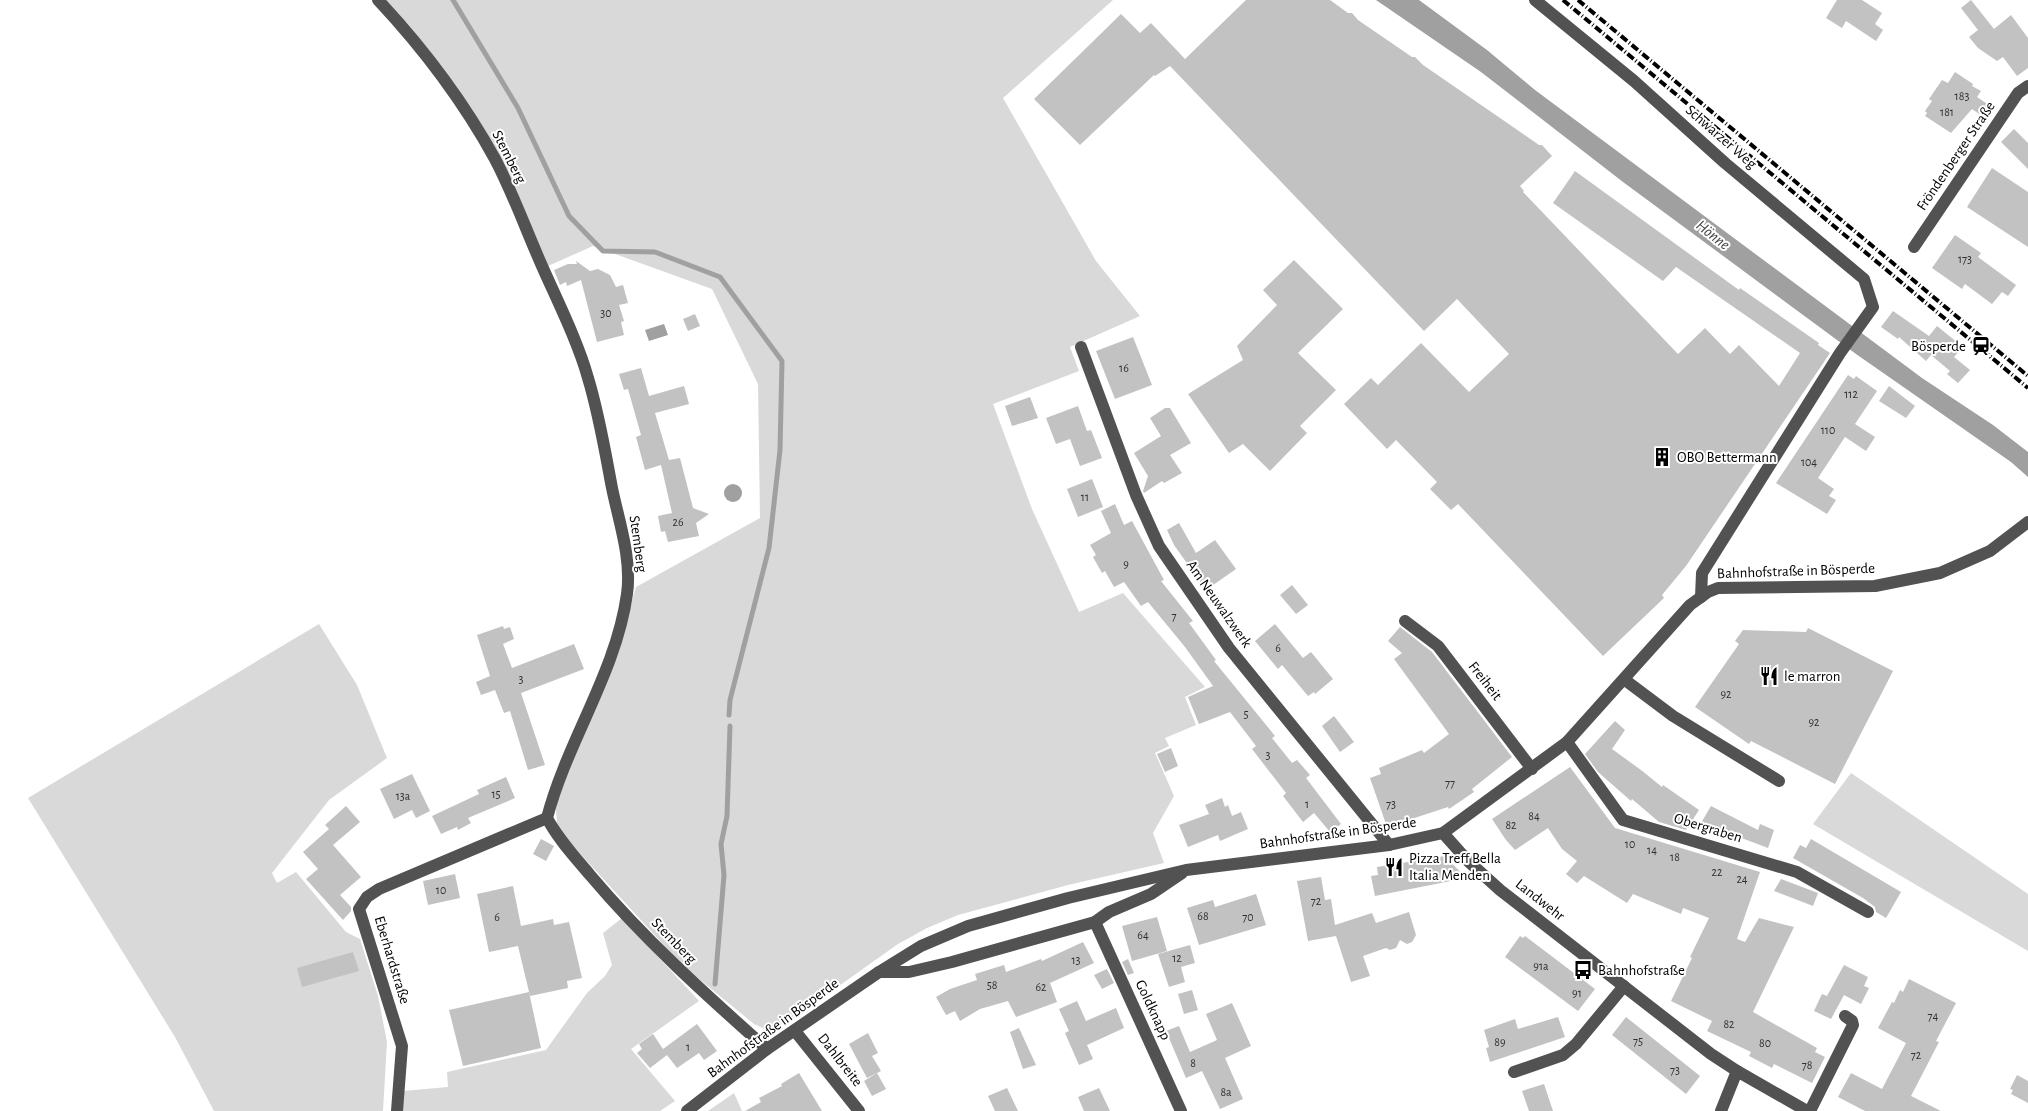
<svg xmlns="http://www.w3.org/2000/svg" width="2028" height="1111" viewBox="0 0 2028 1111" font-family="'Alegreya Sans',sans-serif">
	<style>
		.green { fill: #d9d9d9 }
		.water { fill: #a0a0a0 }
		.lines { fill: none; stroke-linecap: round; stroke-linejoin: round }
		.stream { stroke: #a0a0a0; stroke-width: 5 }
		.building { fill: #c2c2c2 }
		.minor { stroke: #525252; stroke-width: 12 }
		.rail { stroke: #000; stroke-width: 4; stroke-dasharray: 8 2.5 1 2.5; stroke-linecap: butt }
		.labels { text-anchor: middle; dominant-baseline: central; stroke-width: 4; stroke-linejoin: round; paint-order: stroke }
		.number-label { font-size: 12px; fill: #303030 }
		.street-label { font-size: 15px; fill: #000; stroke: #fff }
		.poi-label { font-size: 15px; fill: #000; stroke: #fff; text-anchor: start }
		.water-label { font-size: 16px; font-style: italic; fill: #414141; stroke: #fff }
	</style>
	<rect width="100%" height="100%" fill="#fff"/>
	<g class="green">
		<polygon points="386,0 1113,0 1003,98 1096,261 1140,316 1070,347 1079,371 993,404 1032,509 1079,612 1123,593 1205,687 1185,697 1196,725 1165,738 1169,746 1155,753 1174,796 1153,833 1164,863 1068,885 958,915 927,928 898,944 798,1015 776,1028 765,1029 754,1024 682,965 564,836 557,823 556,810 557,795 614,664 636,587 760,518 758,384 712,289 593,246 548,266 443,69"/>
		<polygon points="319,624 357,685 387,758 329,800 272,873 277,883 296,872 346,932 360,939 378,996 387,1042 383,1111 214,1111 175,1037 28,798"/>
		<polygon points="1851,773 2028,894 2028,951 1813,824"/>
		<polygon points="622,918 699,1001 631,1049 675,1101 660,1111 401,1111 403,1091 448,1087 447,1072 546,1050 587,993 605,976 612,965 603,933"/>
		<polygon points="734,1093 742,1111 708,1111"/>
	</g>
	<g class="water">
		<polygon points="1376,0 1419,0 1487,50 1535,90 1922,378 1993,425 2028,452 2028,477 2011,462 1856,354 1623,182 1481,72"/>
		<polygon points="664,324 668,335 649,341 645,330"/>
		<circle cx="733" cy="493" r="9"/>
	</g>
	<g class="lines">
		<g class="stream">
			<polyline points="453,0 518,108 569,216 603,251 655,252 720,277 782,361 780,450 769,548 730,700 729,715"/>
			<polyline points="715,984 724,875 721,844 727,816 730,726"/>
		</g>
	</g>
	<g class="building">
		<polygon points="1246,0 1330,0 1348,13 1352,13 1358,20 1412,57 1415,57 1423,65 1516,129 1539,145 1542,145 1552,156 1520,186 1524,191 1523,192 1678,354 1705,328 1730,354 1739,345 1779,386 1800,353 1676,267 1663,281 1553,203 1575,171 1739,290 1740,288 1819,343 1818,345 1830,353 1686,566 1662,595 1664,598 1603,656 1458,504 1451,510 1430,489 1437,482 1396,440 1387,449 1344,404 1371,378 1378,385 1421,343 1469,392 1509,354 1457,299 1424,331 1170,66 1155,76 1154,75 1080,145 1034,99 1121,14 1140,33 1151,23 1185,59"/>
		<polygon points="1837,0 1862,0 1882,13 1875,24 1883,30 1876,41 1846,21 1842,28 1826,18"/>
		<polygon points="1971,0 1994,29 2011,15 2028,38 2028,68 2017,76 2003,57 1997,61 1978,48 1969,37 1978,30 1961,8"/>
		<polygon points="1955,72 1973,84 1972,86 1981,91 1977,97 1992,107 1985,118 1972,109 1951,133 1925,116 1927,113 1925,111 1932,101 1929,99 1942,80 1948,83"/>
		<polygon points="2014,129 2028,143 2028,169 2001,142"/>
		<polygon points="1992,168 2028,192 2028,247 1967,207"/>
		<polygon points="1955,235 1981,253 1978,257 2016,285 2008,296 2002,292 1992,304 1965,284 1962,289 1932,268"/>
		<polygon points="1294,260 1343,309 1298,353 1336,390 1300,426 1307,433 1270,471 1243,444 1229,453 1188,394 1243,360 1237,346 1277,305 1263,290"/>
		<polygon points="576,261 590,271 598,269 610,275 616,287 623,285 628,303 619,305 624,321 621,322 624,335 597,342 581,280 567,286 566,282 560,285 554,270 568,264 577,264"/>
		<polygon points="1893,311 1929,336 1937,326 1963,347 1954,357 1970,370 1958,383 1947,374 1950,371 1931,355 1926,361 1899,337 1898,339 1881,327"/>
		<polygon points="695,314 700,326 688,331 683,319"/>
		<polygon points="1133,337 1152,385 1115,399 1096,351"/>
		<polygon points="641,368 649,396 684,386 689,404 655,413 669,460 680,458 693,508 709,514 696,523 699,536 668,542 665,531 661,532 658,516 672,513 661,465 645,470 636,437 641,435 628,389 624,390 619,374"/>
		<polygon points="1848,375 1854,379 1856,376 1877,391 1855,424 1875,437 1866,451 1845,437 1818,478 1834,489 1829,496 1836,500 1827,514 1776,483"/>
		<polygon points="1889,386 1915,406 1906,418 1879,401"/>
		<polygon points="1030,397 1038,418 1012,426 1005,406"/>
		<polygon points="1078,406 1087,431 1091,430 1102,458 1080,466 1070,439 1056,444 1046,418"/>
		<polygon points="1165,408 1170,408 1191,443 1170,455 1182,473 1164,483 1162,481 1144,493 1143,491 1148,476 1134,453 1161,436 1150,418"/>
		<polygon points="1092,479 1103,507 1078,517 1067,489"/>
		<polygon points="1115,504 1124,525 1132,521 1164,580 1161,581 1193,621 1189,623 1216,660 1214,661 1275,736 1272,738 1292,763 1297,760 1310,775 1306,778 1341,824 1330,832 1314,813 1303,822 1283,796 1286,793 1252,749 1256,746 1230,712 1199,724 1188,697 1213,686 1185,647 1148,602 1141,606 1124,582 1114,587 1105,571 1102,573 1093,557 1096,555 1090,545 1111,533 1101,511"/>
		<polygon points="1179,523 1196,553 1215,540 1236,569 1206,590 1174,545 1167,530"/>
		<polygon points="1292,585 1308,605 1296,614 1280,595"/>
		<polygon points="1275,624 1303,658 1311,652 1333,679 1315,694 1314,692 1308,696 1282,665 1278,669 1255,641"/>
		<polygon points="503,626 504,629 510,627 514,639 503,644 512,668 574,644 584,669 521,693 545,765 528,770 510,711 504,713 495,690 481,695 476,682 490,676 477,635"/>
		<polygon points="1400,627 1432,652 1512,757 1472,789 1474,792 1449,809 1448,807 1387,827 1370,778 1381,774 1379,768 1422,750 1424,753 1449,734 1394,659 1402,653 1388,641"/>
		<polygon points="1808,628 1893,671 1835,784 1751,741 1749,744 1695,707 1739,644 1735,641 1743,630 1806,632"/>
		<polygon points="1334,716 1354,742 1340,752 1322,726"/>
		<polygon points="1615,721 1625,730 1612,749 1641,770 1662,787 1663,785 1699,810 1686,830 1659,822 1632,799 1631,801 1598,772 1585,754"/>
		<polygon points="1171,748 1178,766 1165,772 1157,754"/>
		<polygon points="1570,767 1615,828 1760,872 1737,939 1745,942 1759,918 1794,927 1753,1012 1817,1048 1815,1052 1825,1057 1812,1083 1774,1064 1772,1068 1749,1056 1751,1052 1707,1031 1712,1021 1671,1001 1692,958 1690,957 1709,918 1683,908 1681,914 1633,894 1627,903 1584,876 1577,883 1566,874 1577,861 1562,849 1548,828 1515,850 1506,840 1492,819"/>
		<polygon points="412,774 430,811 416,818 412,810 394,819 380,789"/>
		<polygon points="506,777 515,798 468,818 471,823 458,830 457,827 441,834 432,816 479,794 477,790"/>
		<polygon points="1222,798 1225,807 1228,805 1232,816 1241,812 1248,829 1220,841 1218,835 1188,847 1179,825 1209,814 1205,805"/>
		<polygon points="346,806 360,822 333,845 361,877 340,895 351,907 351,911 343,920 306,879 318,869 303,852 329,829 325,825"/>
		<polygon points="1711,806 1758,830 1760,824 1774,830 1768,848 1723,831 1721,834 1701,823"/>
		<polygon points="541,839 554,846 546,861 533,854"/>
		<polygon points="1811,839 1901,892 1886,918 1876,912 1875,907 1863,898 1793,858 1800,845 1806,848"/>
		<polygon points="1445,856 1466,878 1375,896 1371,876 1378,875 1377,867"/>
		<polygon points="455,874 460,898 428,905 423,881"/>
		<polygon points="1321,877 1325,900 1331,899 1335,925 1372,913 1376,923 1409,912 1416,935 1412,942 1407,944 1400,940 1396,948 1390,950 1386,948 1363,956 1370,976 1351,982 1336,936 1308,941 1297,881"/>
		<polygon points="1781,879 1818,893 1813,906 1774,891"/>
		<polygon points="513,886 521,926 553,919 554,925 569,922 582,978 567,981 568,988 530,996 518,946 489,952 477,894"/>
		<polygon points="1256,894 1266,925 1199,945 1187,908 1213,900 1215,907"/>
		<polygon points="1157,917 1167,951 1132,961 1122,926"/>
		<polygon points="1520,936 1523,938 1525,936 1595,989 1578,1011 1505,957"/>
		<polygon points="1083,942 1094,963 1050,983 1057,1002 1016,1017 1008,1001 980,1009 960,1021 955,1011 946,1015 936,997 950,989 977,980 975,974 1004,965 1006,972 1041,959 1042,961"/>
		<polygon points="1190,945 1195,963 1181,967 1185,982 1169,987 1158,954"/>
		<polygon points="353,952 359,971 302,987 297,968"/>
		<polygon points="1128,959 1134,973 1128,975 1122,962"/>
		<polygon points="1844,965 1868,977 1864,986 1869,988 1861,1004 1844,995 1831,1019 1814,1011 1822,994 1827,996"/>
		<polygon points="1107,969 1114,983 1102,989 1094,975"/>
		<polygon points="1909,979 1956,1003 1936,1041 1939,1042 1911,1096 1941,1111 1865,1111 1838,1097 1851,1073 1882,1089 1906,1043 1878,1028 1892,1002 1894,1003 1900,990 1903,992"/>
		<polygon points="1192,990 1198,1010 1184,1014 1178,994"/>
		<polygon points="529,992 541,1048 463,1066 449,1010"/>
		<polygon points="1077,1001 1086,1021 1116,1008 1124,1028 1087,1045 1093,1059 1079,1065 1065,1033 1069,1031 1059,1009"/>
		<polygon points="1232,1003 1251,1046 1225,1058 1243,1099 1220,1109 1202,1071 1186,1078 1166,1031 1179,1026 1190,1052 1217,1040 1206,1014"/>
		<polygon points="1558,1017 1565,1037 1490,1062 1486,1048 1489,1047 1484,1030 1515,1019 1518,1029"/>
		<polygon points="1626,1017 1700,1076 1686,1094 1612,1035"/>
		<polygon points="697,1024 717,1051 704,1060 699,1053 677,1068 667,1055 650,1068 637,1053 642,1049 639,1044 653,1034 663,1049"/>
		<polygon points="1019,1028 1036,1065 1023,1069 1010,1032"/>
		<polygon points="868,1033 878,1053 872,1056 881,1071 867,1078 849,1044"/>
		<polygon points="799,1073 822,1111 745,1111 761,1102 759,1098 782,1086 781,1084"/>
		<polygon points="877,1073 886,1089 872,1096 864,1081"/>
		<polygon points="2017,1075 2028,1081 2028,1103 2011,1094 2013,1090 2010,1089"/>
		<polygon points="1544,1084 1553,1111 1529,1111 1522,1091"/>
		<polygon points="1007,1088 1018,1111 995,1111 988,1096"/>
		<polygon points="1099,1088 1110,1111 1084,1111 1078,1097"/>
	</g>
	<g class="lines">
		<g class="minor">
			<path d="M378 0C423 48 463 101 495 159 513 193 526 230 542 266 557 300 578 342 588 378 599 414 605 451 612 488 619 522 632 559 627 594 616 673 567 741 547 818 558 839 575 857 590 875 644 939 705 994 767 1049"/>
			<polyline points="1535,0 1634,81 1725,163 1864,279 1873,307 1840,353 1702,573 1701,597"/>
			<polyline points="1914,247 2018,93 2028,86"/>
			<polyline points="1081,347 1136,495 1159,546 1229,648 1389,845"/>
			<polyline points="1405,621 1438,646 1532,769"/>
			<polyline points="1625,680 1673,716 1779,781"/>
			<polyline points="1567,742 1623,820 1797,872 1868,912"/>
			<polyline points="1443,833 1467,860 1500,890 1711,1054 1737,1071 1807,1111"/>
			<polyline points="1095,922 1181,1111"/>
			<polyline points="879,972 909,972 952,962 1095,922 1109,912 1151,894 1182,873"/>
			<polyline points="795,1031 859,1111"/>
			<polyline points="1514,1072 1563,1055 1576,1044 1624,986"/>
			<polyline points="397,1111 402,1046 359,909 367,897 379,889 547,818"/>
			<polyline points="687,1111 767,1049 879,972 921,946 968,926 1068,898 1186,870 1389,845 1443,833 1567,742 1690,605 1708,592 1718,588 1875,586 1940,573 1990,551 2028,522"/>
			<polyline points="1721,1111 1737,1071"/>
			<polyline points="1810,1111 1853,1025 1852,1021 1845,1016"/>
		</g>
		<g class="rail">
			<polyline points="1563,0 2028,388"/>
			<polyline points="1578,0 2028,376"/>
		</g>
	</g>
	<defs>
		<g id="station-bare" transform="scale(1.5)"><path d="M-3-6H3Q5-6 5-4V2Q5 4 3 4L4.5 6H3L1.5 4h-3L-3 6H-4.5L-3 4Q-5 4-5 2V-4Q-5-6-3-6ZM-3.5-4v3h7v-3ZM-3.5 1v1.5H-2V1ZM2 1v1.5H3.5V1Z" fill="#000" stroke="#fff" stroke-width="2.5" paint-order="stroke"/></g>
		<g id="building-bare" transform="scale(1.5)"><path d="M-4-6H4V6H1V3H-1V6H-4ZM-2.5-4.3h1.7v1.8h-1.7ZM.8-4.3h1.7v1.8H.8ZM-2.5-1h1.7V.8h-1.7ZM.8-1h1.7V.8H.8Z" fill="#000" stroke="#fff" stroke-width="2.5" paint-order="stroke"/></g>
		<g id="restaurant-bare" transform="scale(1.5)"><path d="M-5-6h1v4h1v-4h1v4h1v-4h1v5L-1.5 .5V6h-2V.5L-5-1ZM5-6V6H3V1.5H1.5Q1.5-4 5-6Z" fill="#000" stroke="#fff" stroke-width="2.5" paint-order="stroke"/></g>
		<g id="bus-bare" transform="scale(1.5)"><path d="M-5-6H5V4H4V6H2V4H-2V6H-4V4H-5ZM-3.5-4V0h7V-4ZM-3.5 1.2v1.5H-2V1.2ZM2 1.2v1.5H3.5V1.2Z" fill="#000" stroke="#fff" stroke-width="2.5" paint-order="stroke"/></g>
	</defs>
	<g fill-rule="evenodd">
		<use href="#station-bare" x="1981" y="346"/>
		<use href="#building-bare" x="1662" y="457"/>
		<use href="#restaurant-bare" x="1769" y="676"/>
		<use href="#restaurant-bare" x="1394" y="867"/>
		<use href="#bus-bare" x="1583" y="970"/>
	</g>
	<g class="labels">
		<g class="number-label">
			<text x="1962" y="96">183</text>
			<text x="1947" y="112">181</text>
			<text x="1965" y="259">173</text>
			<text x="606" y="313">30</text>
			<text x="1124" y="368">16</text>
			<text x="1851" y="394">112</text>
			<text x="1828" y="430">110</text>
			<text x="1809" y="462">104</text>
			<text x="1085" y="497">11</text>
			<text x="678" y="522">26</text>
			<text x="1126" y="564">9</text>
			<text x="1174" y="616">7</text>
			<text x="1278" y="648">6</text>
			<text x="521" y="679">3</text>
			<text x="1726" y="694">92</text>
			<text x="1246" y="714">5</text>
			<text x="1814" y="722">92</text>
			<text x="1268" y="755">3</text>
			<text x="1450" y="783">77</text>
			<text x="496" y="794">15</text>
			<text x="403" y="796">13a</text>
			<text x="1307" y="804">1</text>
			<text x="1391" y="804">73</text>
			<text x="1534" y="816">84</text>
			<text x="1511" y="825">82</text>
			<text x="1630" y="844">10</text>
			<text x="1652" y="850">14</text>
			<text x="1675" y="857">18</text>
			<text x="1717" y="872">22</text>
			<text x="1742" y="879">24</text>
			<text x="441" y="890">10</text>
			<text x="1316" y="901">72</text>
			<text x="1203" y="916">68</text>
			<text x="497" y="917">6</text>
			<text x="1248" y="917">70</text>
			<text x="1143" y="935">64</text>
			<text x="1177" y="958">12</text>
			<text x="1076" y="960">13</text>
			<text x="1541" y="966">91a</text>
			<text x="992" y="985">58</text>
			<text x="1041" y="987">62</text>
			<text x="1577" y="993">91</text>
			<text x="1933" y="1016">74</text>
			<text x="1729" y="1024">82</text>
			<text x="1638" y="1041">75</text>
			<text x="1500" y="1042">89</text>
			<text x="1765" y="1043">80</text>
			<text x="688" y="1047">1</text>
			<text x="1916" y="1055">72</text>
			<text x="1193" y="1063">8</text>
			<text x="1807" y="1065">78</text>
			<text x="1675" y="1070">73</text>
			<text x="1226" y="1092">8a</text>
		</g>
		<g class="street-label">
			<text transform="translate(1721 137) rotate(41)">Schwarzer Weg</text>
			<text transform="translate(1956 156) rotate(-56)">Fröndenberger Straße</text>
			<text transform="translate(509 157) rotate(63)">Stemberg</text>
			<text transform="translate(638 544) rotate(82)">Stemberg</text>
			<text transform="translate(1796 571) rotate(-2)">Bahnhofstraße in Bösperde</text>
			<text transform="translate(1219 604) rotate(55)">Am Neuwalzwerk</text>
			<text transform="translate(1485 681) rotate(52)">Freiheit</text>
			<text transform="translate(1708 828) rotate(17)">Obergraben</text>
			<text transform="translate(1338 833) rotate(-8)">Bahnhofstraße in Bösperde</text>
			<text transform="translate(1540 900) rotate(38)">Landwehr</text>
			<text transform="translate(674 941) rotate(46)">Stemberg</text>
			<text transform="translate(392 960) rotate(73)">Eberhardstraße</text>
			<text transform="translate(1153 1010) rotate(65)">Goldknapp</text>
			<text transform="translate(773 1028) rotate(-36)">Bahnhofstraße in Bösperde</text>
			<text transform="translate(840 1060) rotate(52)">Dahlbreite</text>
		</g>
		<g class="poi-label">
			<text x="1966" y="346" text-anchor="end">Bösperde</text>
			<text x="1677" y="457">OBO Bettermann</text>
			<text x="1784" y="676">le marron</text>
			<text x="1409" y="858">Pizza Treff Bella<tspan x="1409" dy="17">Italia Menden</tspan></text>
			<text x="1598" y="970">Bahnhofstraße</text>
		</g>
		<g class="water-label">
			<text transform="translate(1713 235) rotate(38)">Hönne</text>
		</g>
	</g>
</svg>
